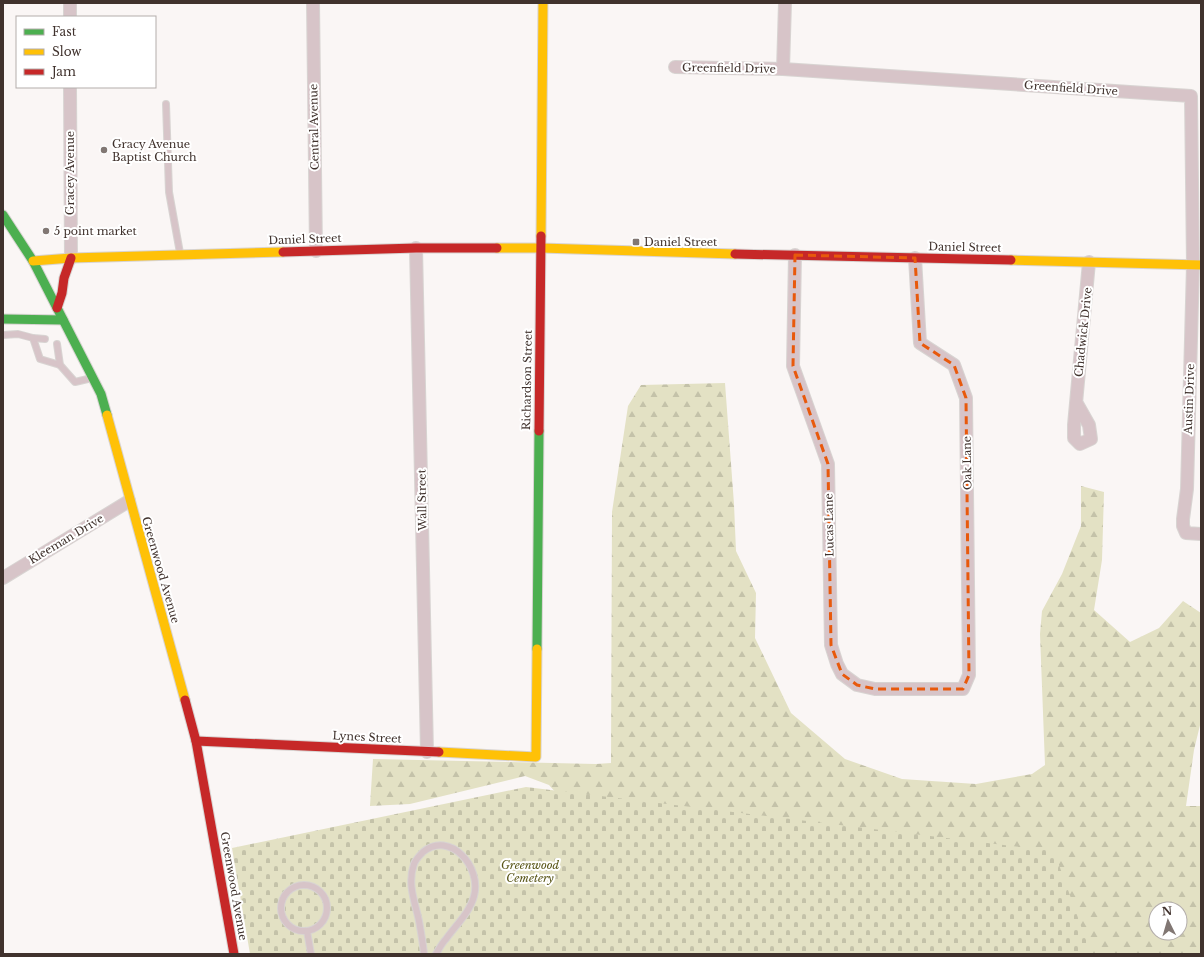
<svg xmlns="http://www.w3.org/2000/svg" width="1204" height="957" viewBox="0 0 1204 957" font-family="'Libre Baskerville',serif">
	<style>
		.forest { fill: url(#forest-firs); fill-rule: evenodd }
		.cemetery { fill: url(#cemetery-stones) }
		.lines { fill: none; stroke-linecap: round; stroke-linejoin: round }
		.lane-casing { stroke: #d8d4d2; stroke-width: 8 }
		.street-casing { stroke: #d8d4d2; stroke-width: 14 }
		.fast-casing { stroke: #d8d4d2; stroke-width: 11 }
		.slow-casing { stroke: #d8d4d2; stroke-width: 11 }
		.jam-casing { stroke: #d8d4d2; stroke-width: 11 }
		.lane { stroke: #d7c4c8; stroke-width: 6 }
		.street { stroke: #d7c4c8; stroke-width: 12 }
		.fast { stroke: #4caf50; stroke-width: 9 }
		.slow { stroke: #ffc107; stroke-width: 9 }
		.jam { stroke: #c62828; stroke-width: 9 }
		.marked { fill: none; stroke: #e8590c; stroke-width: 3; stroke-dasharray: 8 5; stroke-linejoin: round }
		.poi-dot { fill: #817773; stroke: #fff; stroke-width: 1.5 }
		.labels { text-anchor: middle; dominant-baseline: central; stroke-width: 4; stroke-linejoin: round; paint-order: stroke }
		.street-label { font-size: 11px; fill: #40322d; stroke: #fff }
		.poi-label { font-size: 11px; fill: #40322d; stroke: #fff; text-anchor: start }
		.park-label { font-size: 11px; font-style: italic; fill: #565314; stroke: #fff }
	</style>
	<defs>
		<pattern id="forest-firs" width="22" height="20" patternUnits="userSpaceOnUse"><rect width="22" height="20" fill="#e3e1c4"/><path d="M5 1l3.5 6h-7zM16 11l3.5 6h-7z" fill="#c4c2a9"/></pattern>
		<pattern id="cemetery-stones" width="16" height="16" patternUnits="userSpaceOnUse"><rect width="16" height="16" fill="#e3e1c4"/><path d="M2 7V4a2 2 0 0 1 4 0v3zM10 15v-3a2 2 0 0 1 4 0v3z" fill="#c4c2a9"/></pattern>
	</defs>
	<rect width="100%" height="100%" fill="#faf6f5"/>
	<path class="forest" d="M725 383 734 504 736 551 756 593 755 638 791 713 845 759 902 779 976 784 1032 774 1045 765 1040 634 1042 611 1062 574 1081 526V486L1104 492 1102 560 1094 610 1130 642 1159 628 1183 601 1201 613V721L1194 750 1186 806H1201V954H566L568 806 549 785 525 776 410 804 370 806 373 759 596 764 611 763 612 512 628 406 641 385ZM1156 909H1180V933H1156Z"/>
	<polygon class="cemetery" points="526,787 1054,851 1091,954 250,954 232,848"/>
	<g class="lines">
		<g class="lane-casing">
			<g id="lane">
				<polyline points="166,104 169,192 180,253"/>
				<polyline points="3,335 18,334 33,338 40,359 60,365 75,382 92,378"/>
				<polyline points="33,338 45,339"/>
				<polyline points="57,344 60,365"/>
				<circle cx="304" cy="908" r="23"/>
				<polyline points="307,931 311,954"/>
				<path d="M424 954C423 943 421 932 419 921 415 902 407 884 414 864 416 859 419 856 423 852 450 830 482 867 474 896 470 912 456 925 446 939 442 943 439 949 436 954"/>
			</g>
		</g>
		<g class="street-casing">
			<g id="street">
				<polyline points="70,3 70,17"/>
				<polyline points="313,3 316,251"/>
				<polyline points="675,67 783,69 1191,96 1193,265 1187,489 1183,519 1183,526 1186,533 1201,534"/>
				<polyline points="783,69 785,3"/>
				<polyline points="70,87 71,258"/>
				<polyline points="416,248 427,752"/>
				<polyline points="795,255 793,366 828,464 831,645 837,664 842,674 857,685 875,689 963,689 969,675 966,398 954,365 920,343 915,258"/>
				<polyline points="1076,402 1089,425 1091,439 1080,444 1074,438 1074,425 1089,262"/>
				<polyline points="3,578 129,501"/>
			</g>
		</g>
		<g class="fast-casing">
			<g id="fast">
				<polyline points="3,215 33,261 101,394 107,415"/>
				<polyline points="3,319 63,320"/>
				<polyline points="537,649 539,431"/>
			</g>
		</g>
		<g class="slow-casing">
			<g id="slow">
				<polyline points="541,236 543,3"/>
				<polyline points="497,248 541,248 735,254"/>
				<polyline points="1011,260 1201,265"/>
				<polyline points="33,261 71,258 283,252"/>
				<polyline points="107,415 185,700"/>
				<polyline points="439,752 536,757 537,649"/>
			</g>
		</g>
		<g class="jam-casing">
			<g id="jam">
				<polyline points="283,252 416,248 497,248"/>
				<polyline points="735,254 1011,260"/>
				<polyline points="57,308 62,293 64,278 71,258"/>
				<polyline points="539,431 541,236"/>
				<polyline points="185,700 196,741 234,954"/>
				<polyline points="196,741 439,752"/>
			</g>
		</g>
		<use href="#lane" class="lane"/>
		<use href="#street" class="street"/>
		<use href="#fast" class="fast"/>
		<use href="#slow" class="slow"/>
		<use href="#jam" class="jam"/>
	</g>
	<path class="marked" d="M795 255 915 258 920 343 954 365 966 398 969 675 963 689H875L857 685 842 674 831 645 828 464 793 366Z"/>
	<g class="poi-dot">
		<circle cx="104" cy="150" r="4"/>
		<circle cx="46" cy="231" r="4"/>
		<rect x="632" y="238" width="8" height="8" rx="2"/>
	</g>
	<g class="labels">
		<g class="street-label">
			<text transform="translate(729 68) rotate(1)">Greenfield Drive</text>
			<text transform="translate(1071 88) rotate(4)">Greenfield Drive</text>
			<text transform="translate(314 127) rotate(-91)">Central Avenue</text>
			<text transform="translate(70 173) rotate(-90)">Gracey Avenue</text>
			<text transform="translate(305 239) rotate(-2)">Daniel Street</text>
			<text transform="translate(965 247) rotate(1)">Daniel Street</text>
			<text transform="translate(1083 332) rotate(-84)">Chadwick Drive</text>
			<text transform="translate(527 380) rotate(-89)">Richardson Street</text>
			<text transform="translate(1189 399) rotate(-88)">Austin Drive</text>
			<text transform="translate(967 463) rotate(-91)">Oak Lane</text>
			<text transform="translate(422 500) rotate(-91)">Wall Street</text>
			<text transform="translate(829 525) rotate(-91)">Lucas Lane</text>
			<text transform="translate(66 539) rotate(-31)">Kleeman Drive</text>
			<text transform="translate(161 570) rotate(74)">Greenwood Avenue</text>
			<text transform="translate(367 737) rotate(3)">Lynes Street</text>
			<text transform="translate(234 886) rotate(80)">Greenwood Avenue</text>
		</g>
		<g class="poi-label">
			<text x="112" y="144">Gracy Avenue<tspan x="112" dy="13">Baptist Church</tspan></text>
			<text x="54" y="231">5 point market</text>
			<text x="644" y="242">Daniel Street</text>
		</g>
		<g class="park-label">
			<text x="530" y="865">Greenwood<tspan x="530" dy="13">Cemetery</tspan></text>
		</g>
	</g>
	<rect width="1204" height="957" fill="none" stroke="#40322d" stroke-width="8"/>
	<rect x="16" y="16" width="140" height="72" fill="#ffffff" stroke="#b3adab"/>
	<rect x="24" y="29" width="20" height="6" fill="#4caf50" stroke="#b3adab"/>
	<text x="52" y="36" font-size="12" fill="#40322d">Fast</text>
	<rect x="24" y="49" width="20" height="6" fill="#ffc107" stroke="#b3adab"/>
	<text x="52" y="56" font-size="12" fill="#40322d">Slow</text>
	<rect x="24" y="69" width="20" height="6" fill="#c62828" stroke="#b3adab"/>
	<text x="52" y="76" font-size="12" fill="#40322d">Jam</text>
	<g transform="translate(1168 921) rotate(355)"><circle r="19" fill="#ffffff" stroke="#b3adab"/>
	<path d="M0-3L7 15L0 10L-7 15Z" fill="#817773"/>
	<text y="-6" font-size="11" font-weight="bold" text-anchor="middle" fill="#40322d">N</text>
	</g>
</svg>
